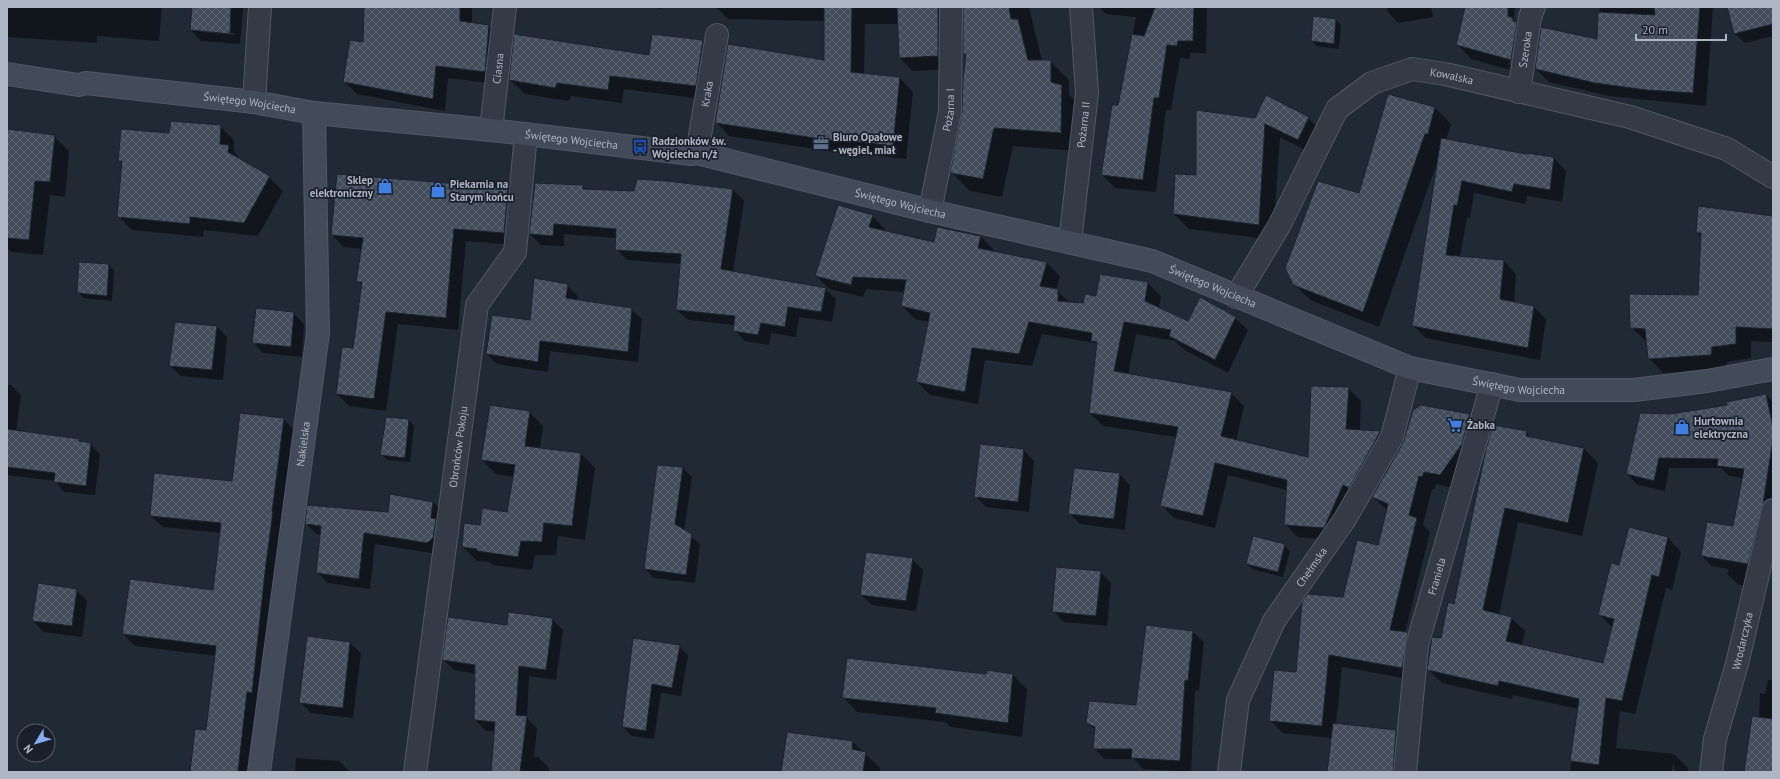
<svg xmlns="http://www.w3.org/2000/svg" width="1780" height="779" viewBox="0 0 1780 779" font-family="'PT Sans',sans-serif">
	<style>
		.shadow { fill: #0007; fill-rule: evenodd }
		.building { fill: url(#building-cross-hatch); stroke: #1c222d }
		.lines { fill: none; stroke-linecap: round; stroke-linejoin: round }
		.street-casing { stroke: #525964; stroke-width: 24 }
		.secondary-casing { stroke: #525964; stroke-width: 24 }
		.street { stroke: #343b46; stroke-width: 22 }
		.secondary { stroke: #434a59; stroke-width: 22 }
		.labels { text-anchor: middle; dominant-baseline: central; stroke-width: 3.5; stroke-linejoin: round; paint-order: stroke }
		.street-label { font-size: 11px; fill: #afb6c3; stroke: #1a202b }
		.poi-label { font-size: 11px; font-weight: bold; fill: #afb6c3; stroke: #1a202b; text-anchor: start }
	</style>
	<defs>
		<pattern id="building-cross-hatch" width="8" height="8" patternUnits="userSpaceOnUse"><rect width="8" height="8" fill="#424c5a"/><path d="M0 0l8 8M0 8l8-8" fill="none" stroke="#5b6470"/></pattern>
	</defs>
	<rect width="100%" height="100%" fill="#212935"/>
	<g class="shadow">
		<polygon points="7,7 162,7 159,41 97,36 97,43 7,37"/>
		<path d="M193 7H243L240 44 201 41 191 30ZM201 30 235 33 234 35 201 32Z"/>
		<polygon points="365,7 472,7 472,24 489,26 501,38 497,84 448,78 445,111 357,94 344,81 364,43"/>
		<polygon points="650,7 662,7 662,9"/>
		<polygon points="716,7 940,7 951,69 913,71 900,58 898,24 865,24 864,74 900,78 913,92 906,159 854,153 854,155 729,136 716,122 825,61 825,21 728,19"/>
		<polygon points="964,7 1029,7 1042,61 1050,61 1069,80 1069,95 1080,105 1079,151 1013,146 1002,197 970,191 952,173 963,115 967,57 964,54"/>
		<polygon points="1099,7 1207,7 1206,53 1190,53 1190,59 1180,58 1171,110 1166,110 1156,192 1115,188 1102,175 1119,107 1136,17 1106,14"/>
		<polygon points="1387,7 1431,7 1433,17 1398,23 1388,12"/>
		<path d="M1466 7H1515L1514 20 1527 33 1525 74 1471 59 1457 44ZM1515 28H1517L1511 65H1509Z"/>
		<polygon points="1600,7 1713,7 1706,106 1609,96 1549,82 1536,69 1598,40"/>
		<polygon points="1728,7 1767,7 1773,36 1745,43 1735,34"/>
		<polygon points="1336,20 1341,25 1339,49 1317,46 1312,41"/>
		<polygon points="652,35 703,41 717,55 710,100 624,89 622,103 571,96 569,101 525,94 510,80 650,56"/>
		<polygon points="1388,95 1435,108 1451,124 1446,140 1527,155 1554,158 1566,171 1562,202 1527,196 1525,204 1474,193 1470,218 1467,217 1460,257 1504,261 1516,274 1514,303 1533,306 1546,319 1540,360 1426,338 1413,325 1439,157 1379,327 1310,300 1294,284 1360,194"/>
		<polygon points="1308,118 1323,132 1313,154 1280,137 1273,240 1189,229 1174,214 1197,176 1255,119"/>
		<polygon points="220,126 234,140 234,151 242,162 269,177 283,191 258,236 204,230 203,237 132,230 118,216 123,164 119,160 170,134"/>
		<polygon points="7,130 54,136 69,151 65,197 50,195 43,255 11,252 7,248"/>
		<polygon points="338,175 508,188 520,201 516,245 466,241 458,330 398,324 386,411 349,406 337,394 354,349 362,286 358,281 363,249 344,247 332,235"/>
		<polygon points="667,182 733,190 744,201 733,272 825,289 836,299 832,322 799,317 796,337 771,333 769,345 745,341 734,330 735,325 688,320 677,310 681,264 627,260 616,249 617,238 564,234 564,246 541,245 530,234 583,186 587,190 635,192"/>
		<polygon points="872,216 885,229 884,232 934,244 980,236 993,249 993,252 1047,263 1060,276 1056,290 1070,303 1084,304 1097,297 1148,283 1161,296 1159,308 1189,322 1235,318 1248,330 1228,373 1183,349 1175,341 1136,334 1128,375 1231,393 1244,406 1236,441 1308,458 1348,388 1361,401 1360,431 1380,432 1393,444 1337,540 1298,537 1285,524 1287,490 1228,475 1215,528 1174,518 1161,505 1177,437 1103,426 1090,413 1098,346 1095,343 1042,334 1032,366 985,360 978,404 930,395 917,382 929,322 915,319 902,306 905,292 866,289 863,297 829,289 816,276"/>
		<polygon points="1773,217 1773,342 1751,341 1751,358 1727,362 1725,370 1663,373 1649,358 1647,342 1631,327 1699,296 1702,238 1697,233"/>
		<polygon points="109,265 114,270 112,301 83,298 78,292"/>
		<polygon points="567,285 578,296 577,301 631,309 642,319 638,362 550,351 548,372 497,364 487,354 531,321"/>
		<polygon points="293,313 304,324 302,357 263,353 253,342"/>
		<polygon points="216,326 227,337 223,380 181,376 170,366"/>
		<polygon points="7,385 11,385 21,395 16,432 79,440 82,443 90,444 100,454 95,495 64,492 55,481 7,475"/>
		<polygon points="1765,395 1773,402 1773,512 1754,589 1738,584 1727,574 1729,569 1712,566 1702,556 1734,527 1743,478 1729,476 1721,468 1669,468 1665,491 1638,485 1627,474 1671,415 1728,406"/>
		<polygon points="1421,406 1470,415 1482,428 1453,488 1436,484 1435,489 1432,489 1423,525 1430,532 1405,633 1420,646 1415,680 1342,667 1336,724 1396,731 1406,741 1403,772 1328,772 1332,738 1283,733 1270,720 1344,598 1379,546 1388,511 1373,497 1404,443"/>
		<polygon points="529,412 543,426 540,449 581,454 595,468 585,540 558,536 556,555 535,555 532,570 492,565 489,562 477,561 463,547 481,526 508,513 514,477 496,474 482,460"/>
		<polygon points="283,419 295,431 250,772 191,772 207,732 216,656 135,646 123,634 214,591 221,533 163,527 151,516 233,482"/>
		<polygon points="409,420 414,426 410,462 387,460 381,454"/>
		<polygon points="1526,432 1533,439 1584,449 1598,463 1582,536 1518,522 1499,615 1511,618 1525,631 1522,645 1604,664 1613,628 1600,615 1620,566 1668,538 1681,552 1672,590 1666,588 1635,714 1620,711 1616,748 1674,754 1688,768 1688,772 1674,772 1675,765 1673,765 1672,772 1570,772 1579,709 1513,695 1512,699 1442,683 1428,669"/>
		<polygon points="1024,450 1034,461 1029,512 986,507 975,496"/>
		<polygon points="683,468 692,477 684,531 700,544 695,583 654,578 645,569"/>
		<polygon points="1119,474 1130,485 1125,530 1080,524 1069,513"/>
		<polygon points="433,502 444,513 438,554 375,544 370,589 328,583 317,572 321,535 317,534 306,524 389,514"/>
		<polygon points="1284,545 1290,551 1283,577 1252,569 1247,564"/>
		<polygon points="912,559 923,570 916,611 872,605 861,595"/>
		<polygon points="1100,572 1111,583 1107,626 1064,622 1053,611"/>
		<polygon points="76,590 87,601 82,637 44,632 33,621"/>
		<polygon points="552,619 563,630 556,680 529,676 527,718 537,728 534,757 538,757 549,768 549,772 492,772 495,731 486,731 475,720 476,674 454,670 444,660 508,626"/>
		<polygon points="1147,626 1193,632 1204,642 1199,691 1195,690 1191,772 1143,769 1134,759 1105,759 1094,748 1096,731 1087,722 1137,706"/>
		<polygon points="634,639 679,646 688,655 681,696 661,693 654,739 632,736 623,727"/>
		<polygon points="350,643 361,653 353,718 311,713 300,702"/>
		<polygon points="986,675 1013,675 1027,689 1022,737 951,727 945,722 857,712 843,697"/>
		<polygon points="1768,680 1773,680 1773,772 1745,772 1759,718 1760,693 1765,694"/>
		<polygon points="788,733 853,742 880,768 880,772 782,772"/>
		<polygon points="296,758 339,761 350,772 295,772"/>
	</g>
	<g class="building">
		<polygon points="192,7 231,7 230,34 190,30"/>
		<polygon points="364,7 460,7 460,21 489,25 485,72 436,66 433,99 343,82 350,40 363,42"/>
		<polygon points="824,7 852,7 851,72 900,77 893,146 841,140 841,142 715,123 728,44 824,60"/>
		<polygon points="897,7 938,7 938,56 899,58"/>
		<polygon points="963,7 1009,7 1011,19 1018,19 1028,60 1051,60 1051,82 1062,85 1061,133 994,128 983,179 950,173 962,112 963,79 966,54 963,54"/>
		<polygon points="1155,7 1194,7 1193,41 1178,41 1177,46 1167,45 1159,98 1154,98 1143,180 1101,175 1112,105 1118,105 1132,34 1144,36"/>
		<polygon points="1465,7 1508,7 1508,16 1513,18 1513,21 1517,22 1511,60 1456,45"/>
		<polygon points="1654,7 1700,7 1693,93 1646,90 1595,83 1535,69 1541,27 1597,39 1598,12 1655,15"/>
		<polygon points="1727,7 1773,7 1773,24 1734,34"/>
		<polygon points="1313,16 1336,19 1334,44 1311,41"/>
		<polygon points="514,34 649,55 652,34 703,40 696,86 610,76 608,90 557,83 555,88 509,80"/>
		<polygon points="1388,94 1435,107 1428,134 1425,134 1363,312 1293,285 1285,268 1318,181 1359,193"/>
		<polygon points="1266,95 1309,117 1298,140 1265,124 1259,225 1173,214 1175,174 1196,175 1196,110 1255,118"/>
		<polygon points="171,121 221,125 220,144 229,145 228,152 270,176 244,223 190,217 190,224 117,217 122,161 118,161 121,129 169,133"/>
		<polygon points="7,129 55,135 50,182 35,181 29,240 7,238"/>
		<polygon points="1441,138 1526,154 1526,153 1554,157 1550,190 1514,184 1512,192 1462,181 1457,206 1454,205 1446,255 1504,260 1500,299 1534,306 1528,348 1412,326"/>
		<polygon points="337,174 508,188 504,233 454,229 446,318 386,312 374,399 336,394 342,347 353,348 362,282 356,282 363,238 331,235"/>
		<polygon points="637,179 667,181 733,189 721,269 826,288 821,312 788,307 785,327 761,323 758,335 733,331 735,316 676,310 681,254 615,250 616,229 554,224 553,236 529,234 535,183 583,185 583,189 634,191"/>
		<polygon points="838,205 873,215 869,227 934,242 937,227 981,236 978,248 1047,262 1040,286 1058,289 1058,301 1083,303 1085,294 1096,296 1100,274 1148,282 1145,301 1188,321 1200,297 1236,317 1215,360 1169,336 1171,330 1124,322 1114,371 1232,392 1221,436 1308,457 1311,386 1349,387 1346,429 1381,431 1380,432 1349,488 1343,485 1324,528 1284,525 1287,480 1215,463 1203,516 1160,506 1178,427 1089,413 1097,342 1091,341 1092,333 1029,322 1019,354 972,348 965,392 916,382 930,313 901,306 906,280 853,277 851,285 815,276"/>
		<polygon points="1698,206 1773,216 1773,329 1736,327 1736,344 1712,347 1711,355 1648,359 1645,329 1630,328 1629,294 1698,295 1701,233 1696,233"/>
		<polygon points="79,262 109,264 107,296 77,293"/>
		<polygon points="534,278 568,284 566,298 632,308 628,352 540,341 538,362 486,354 492,315 530,320"/>
		<polygon points="256,308 294,312 291,347 252,343"/>
		<polygon points="175,322 217,326 212,370 169,366"/>
		<polygon points="1766,394 1773,427 1773,439 1763,504 1748,564 1701,556 1707,522 1733,526 1744,469 1717,466 1718,459 1659,458 1654,481 1626,474 1640,413 1671,414 1727,405 1726,402"/>
		<polygon points="490,405 530,411 525,446 581,453 572,526 544,523 542,542 521,541 518,557 477,551 477,549 462,547 464,523 480,525 482,508 507,512 515,465 481,460"/>
		<polygon points="1421,405 1470,414 1462,444 1440,475 1424,472 1422,477 1419,476 1409,515 1417,518 1390,630 1408,632 1402,668 1329,655 1322,726 1269,721 1274,670 1296,672 1302,602 1308,594 1343,597 1357,540 1378,545 1388,504 1372,497 1403,443 1413,410"/>
		<polygon points="240,413 284,418 272,512 273,512 266,563 252,693 247,692 238,772 190,772 195,729 206,730 216,646 122,634 130,579 213,590 221,523 150,516 154,473 232,481"/>
		<polygon points="386,417 409,419 405,458 380,455"/>
		<polygon points="1493,425 1527,431 1526,436 1584,448 1568,523 1505,508 1483,610 1512,617 1506,641 1603,663 1614,619 1598,615 1611,563 1619,565 1629,527 1668,537 1659,577 1652,575 1622,701 1606,698 1599,765 1570,761 1579,699 1499,681 1498,686 1427,670 1432,637 1441,638 1448,602 1454,604 1486,449"/>
		<polygon points="7,429 80,439 79,441 91,443 86,486 54,482 55,473 7,467"/>
		<polygon points="980,444 1024,449 1018,502 974,497"/>
		<polygon points="657,465 683,467 675,524 692,534 686,575 644,569"/>
		<polygon points="1074,468 1120,473 1114,519 1068,514"/>
		<polygon points="390,494 433,502 431,518 436,519 433,538 427,543 364,533 359,579 316,573 321,526 305,524 307,505 388,512"/>
		<polygon points="1253,536 1285,544 1278,572 1246,564"/>
		<polygon points="866,552 913,558 906,601 860,595"/>
		<polygon points="1056,567 1101,571 1096,616 1052,612"/>
		<polygon points="38,583 77,589 72,626 32,621"/>
		<polygon points="508,612 553,618 546,670 519,666 516,715 527,716 520,772 491,772 495,722 474,720 475,665 442,660 448,617 507,625"/>
		<polygon points="1146,625 1193,631 1188,681 1185,680 1180,761 1131,758 1132,749 1093,749 1095,727 1086,723 1089,701 1136,705"/>
		<polygon points="307,636 350,642 343,708 299,703"/>
		<polygon points="633,638 680,645 672,688 652,684 646,731 622,727"/>
		<polygon points="847,658 986,674 987,670 1013,674 1008,723 935,713 936,708 842,698"/>
		<polygon points="1752,716 1773,719 1773,772 1744,772"/>
		<polygon points="1333,723 1396,730 1393,772 1327,772"/>
		<polygon points="787,732 853,741 852,749 866,752 863,772 781,772"/>
	</g>
	<g class="lines">
		<g class="street-casing">
			<g id="street">
				<path id="s1" d="M1519 92 1530 17 1534 7"/>
				<polyline points="254,102 260,7"/>
				<path id="s2" d="M491 130 505 7"/>
				<path id="s3" d="M697 153 717 35"/>
				<path id="s4" d="M930 211 950 112 951 7"/>
				<path id="s5" d="M1070 242 1087 93 1081 7"/>
				<path id="s6" d="M1236 297 1279 226 1337 109 1372 83 1412 69 1445 74 1630 117 1727 149 1773 177"/>
				<path id="s7" d="M415 772 477 305 515 252 526 134"/>
				<path id="s8" d="M1229 772 1238 700 1274 621 1345 519 1392 437 1410 368"/>
				<path id="s9" d="M1405 772 1417 645 1492 384"/>
				<path id="s10" d="M1711 772 1715 739 1737 664 1773 510"/>
			</g>
		</g>
		<g class="secondary-casing">
			<g id="secondary">
				<path id="s11" d="M7 74 79 85 86 83 254 102 314 113 491 130 692 154 697 153 930 211 1152 261 1410 368 1520 390H1634L1707 381 1773 369"/>
				<path id="s12" d="M259 772 318 333 314 113"/>
			</g>
		</g>
		<use href="#street" class="street"/>
		<use href="#secondary" class="secondary"/>
	</g>
	<defs>
		<g id="office-bare" transform="scale(1.2)"><path d="M-6-3h4V-5.5h4V-3h4V5H-6ZM-1-4.5V-3h2v-1.5ZM-6 0V1H6V0Z" fill="#5c6f8a" stroke="#1a202b" stroke-width="2.5" paint-order="stroke"/></g>
		<g id="bus-bare" transform="scale(1.2)"><path d="M-5-6H5V4H4V6H2V4H-2V6H-4V4H-5ZM-3.5-4V0h7V-4ZM-3.5 1.2v1.5H-2V1.2ZM2 1.2v1.5H3.5V1.2Z" fill="#1a4fb4" stroke="#1a202b" stroke-width="2.5" paint-order="stroke"/></g>
		<g id="shop-bare" transform="scale(1.2)"><path d="M-5-2.5h2.3a2.7 3.5 0 0 1 5.4 0H5L5.5 6h-11ZM-1.5-2.5h3a1.5 2.3 0 0 0-3 0Z" fill="#3f7fe0" stroke="#1a202b" stroke-width="2.5" paint-order="stroke"/></g>
		<g id="supermarket-bare" transform="scale(1.2)"><path d="M-6-5.5h2.5l.6 2H6L4.5 2H-2.5L-4.4-4H-6ZM-1.5 3.2a1.3 1.3 0 1 0 .1 0ZM3 3.2a1.3 1.3 0 1 0 .1 0Z" fill="#3f7fe0" stroke="#1a202b" stroke-width="2.5" paint-order="stroke"/></g>
	</defs>
	<g fill-rule="evenodd">
		<use href="#office-bare" x="821" y="143"/>
		<use href="#bus-bare" x="640" y="147"/>
		<use href="#shop-bare" x="385" y="186"/>
		<use href="#shop-bare" x="438" y="190"/>
		<use href="#supermarket-bare" x="1455" y="425"/>
		<use href="#shop-bare" x="1682" y="427"/>
	</g>
	<g class="labels">
		<g class="street-label">
			<text stroke="none"><textPath href="#s1" startOffset="43">Szeroka</textPath></text>
			<text stroke="none"><textPath href="#s2" startOffset="62">Ciasna</textPath></text>
			<text stroke="none"><textPath href="#s6" startOffset="340">Kowalska</textPath></text>
			<text stroke="none"><textPath href="#s3" startOffset="60">Kraka</textPath></text>
			<text stroke="none"><textPath href="#s11" startOffset="245">Świętego Wojciecha</textPath></text>
			<text stroke="none"><textPath href="#s4" startOffset="103">Pożarna I</textPath></text>
			<text stroke="none"><textPath href="#s5" startOffset="118">Pożarna II</textPath></text>
			<text stroke="none"><textPath href="#s11" startOffset="569">Świętego Wojciecha</textPath></text>
			<text stroke="none"><textPath href="#s11" startOffset="905">Świętego Wojciecha</textPath></text>
			<text stroke="none"><textPath href="#s11" startOffset="1229">Świętego Wojciecha</textPath></text>
			<text stroke="none"><textPath href="#s11" startOffset="1553">Świętego Wojciecha</textPath></text>
			<text stroke="none"><textPath href="#s12" startOffset="331">Nakielska</textPath></text>
			<text stroke="none"><textPath href="#s7" startOffset="328">Obrońców Pokoju</textPath></text>
			<text stroke="none"><textPath href="#s8" startOffset="225">Chełmska</textPath></text>
			<text stroke="none"><textPath href="#s9" startOffset="199">Franiela</textPath></text>
			<text stroke="none"><textPath href="#s10" startOffset="135">Wrodarczyka</textPath></text>
		</g>
		<g class="poi-label">
			<text x="833" y="137">Biuro Opałowe<tspan x="833" dy="13">- węgiel, miał</tspan></text>
			<text x="652" y="141">Radzionków św.<tspan x="652" dy="13">Wojciecha n/ż</tspan></text>
			<text x="373" y="180" text-anchor="end">Sklep<tspan x="373" dy="13">elektroniczny</tspan></text>
			<text x="450" y="184">Piekarnia na<tspan x="450" dy="13">Starym końcu</tspan></text>
			<text x="1694" y="421">Hurtownia<tspan x="1694" dy="13">elektryczna</tspan></text>
			<text x="1467" y="425">Żabka</text>
		</g>
	</g>
	<rect width="1780" height="779" fill="none" stroke="#afb6c3" stroke-width="16"/>
	<g transform="translate(36 743) rotate(232)"><circle r="19" fill="#1a202b" stroke="#565c68"/>
	<path d="M0-3L7 15L0 10L-7 15Z" fill="#86acf0"/>
	<text y="-6" font-size="11" font-weight="bold" text-anchor="middle" fill="#afb6c3">N</text>
	</g>
	<path d="M1636 34v6h90v-6" fill="none" stroke="#afb6c3" stroke-width="2"/>
	<text x="1642" y="34" font-size="12" fill="#afb6c3" stroke="#1a202b" stroke-width="3" paint-order="stroke">20 m</text>
</svg>
